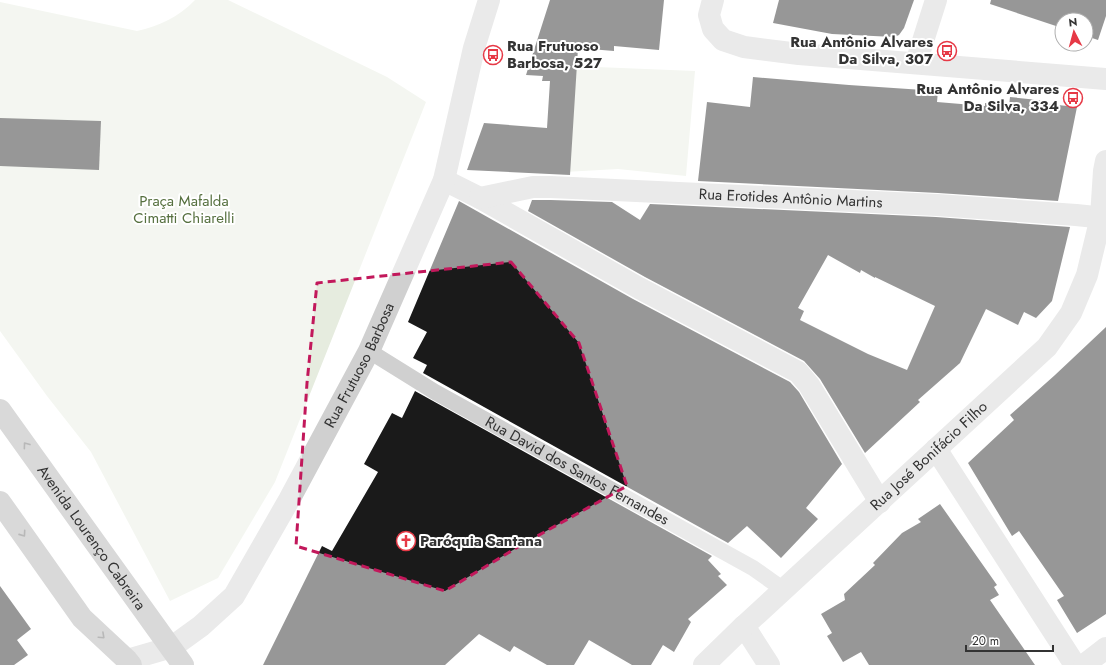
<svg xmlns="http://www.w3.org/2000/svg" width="1106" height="665" viewBox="0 0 1106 665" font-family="Jost,sans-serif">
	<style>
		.green { fill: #e6ecdf }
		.building { fill: #1a1a1a; fill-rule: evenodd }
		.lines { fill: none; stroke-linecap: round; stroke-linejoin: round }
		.service { stroke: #d0d0d0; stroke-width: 16 }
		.minor { stroke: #d0d0d0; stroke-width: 22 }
		.tertiary { stroke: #d0d0d0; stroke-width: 22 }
		.primary { stroke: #ababab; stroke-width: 22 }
		.oneway { stroke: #636363 }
		.marked { fill: none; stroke: #c2185b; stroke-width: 3; stroke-dasharray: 8 5; stroke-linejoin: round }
		.labels { text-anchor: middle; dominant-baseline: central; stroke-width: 4; stroke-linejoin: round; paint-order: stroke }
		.poi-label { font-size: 15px; font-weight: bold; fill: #333; stroke: #fff; text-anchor: end }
		.street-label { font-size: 15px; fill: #333; stroke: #fff }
		.park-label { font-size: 15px; fill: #56703f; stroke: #fff }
	</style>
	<rect width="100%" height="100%" fill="#fff"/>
	<g class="green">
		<path d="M195 0H228L387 77 426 102 275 482 218 578 170 601 91 452 47 396 0 331V2L137 31C159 26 179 17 195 0Z"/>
		<polygon points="572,66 695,71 686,176 618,169 564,172"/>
	</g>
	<g class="building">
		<polygon points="550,0 664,0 659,50 614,46 614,51 578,48 570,175 467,170 484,123 547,128 550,81 542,81 543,76 526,75"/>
		<polygon points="779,0 914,0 904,28 899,35 894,37 832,34 773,23"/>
		<polygon points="991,0 1106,0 1106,16 1098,40 1086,36 1086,20 1062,20 1062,28 990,4"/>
		<polygon points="753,77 849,85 938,91 937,102 985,106 985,103 1009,106 1010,97 1048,101 1048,104 1077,107 1058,201 938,193 698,181 707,102 750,107"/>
		<polygon points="0,118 101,121 99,170 0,166"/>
		<path d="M532 200H551L612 202 640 220 650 204 936 217 1070 227 1052 301 1036 318 1024 312 1018 325 986 309 960 363 918 400 920 402 865 453 820 379 804 361 645 277 528 211ZM828 255 860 273 861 270 875 278V277L935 306 907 370 868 354 800 320 804 311 798 308Z"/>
		<polygon points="459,201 633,299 790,382 799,392 842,464 806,508 818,519 781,558 747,526 728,543 423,373 427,365 413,358 427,332 408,322"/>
		<polygon points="1106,327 1106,614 1077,633 1057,600 1064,596 1019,531 1012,536 968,463 1014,420 1010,415 1055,375"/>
		<polygon points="415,391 712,556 708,560 721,574 718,576 727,585 688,619 691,622 674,652 663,645 651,665 632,665 589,640 574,665 547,665 514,646 510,652 479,634 445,665 263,665 322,546 332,551 378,472 364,464 392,413 402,418"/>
		<polygon points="940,504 997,585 994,587 999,595 990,600 1035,665 869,665 861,652 843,662 827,636 832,633 821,614 845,600 844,594 875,565 873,563 902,533 921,522 918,519"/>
		<polygon points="0,586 31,629 17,640 28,655 14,665 0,665"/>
	</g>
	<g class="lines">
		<path class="service" id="s1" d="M369 351 435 392 753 568 784 590"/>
		<g class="minor">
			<polyline points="713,0 709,15 713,29 723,40 744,47 799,54 1106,79"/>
			<polyline points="916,63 936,0"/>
			<polyline points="444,180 480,198 639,288 798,372 809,385 880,502"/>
			<path id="s2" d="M480 198 533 187H551L937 205 1076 215 1106 218"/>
			<polyline points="936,449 1075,665"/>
			<polyline points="744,626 769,665"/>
			<path id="s3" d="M704 665 744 626 1047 347 1071 313 1087 275 1101 217 1104 171 1106 161"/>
			<polyline points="1084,665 1106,648"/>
		</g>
		<path class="tertiary" id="s4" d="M127 660 172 647 201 626 234 596 289 500 369 351 444 180 474 48 489 0"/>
		<g class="primary">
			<path id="s5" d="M0 410 183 665"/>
			<polyline points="0,502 82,618 127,660 131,665"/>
		</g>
	</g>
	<defs><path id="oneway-chevron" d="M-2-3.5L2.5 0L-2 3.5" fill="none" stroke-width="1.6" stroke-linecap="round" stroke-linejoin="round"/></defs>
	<g class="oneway">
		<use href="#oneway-chevron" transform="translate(26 445) rotate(-126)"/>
		<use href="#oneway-chevron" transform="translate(23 534) rotate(55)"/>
		<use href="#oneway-chevron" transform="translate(102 636) rotate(43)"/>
	</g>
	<path d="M0 0H1106V665H0ZM511 262 579 343 627 486 523 544 445 591 296 546 307 383 317 283Z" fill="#fff" fill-opacity=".55" fill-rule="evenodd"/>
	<path class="marked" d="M511 262 579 343 627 486 523 544 445 591 296 546 307 383 317 283Z"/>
	<defs>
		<g id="bus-ring" transform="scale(1)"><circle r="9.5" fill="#fff" stroke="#e63946" stroke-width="1.5"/><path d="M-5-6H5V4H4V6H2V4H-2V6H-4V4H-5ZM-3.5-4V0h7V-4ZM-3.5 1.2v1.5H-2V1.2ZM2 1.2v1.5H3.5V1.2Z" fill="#e63946"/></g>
		<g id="church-ring" transform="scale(1)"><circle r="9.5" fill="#fff" stroke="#e63946" stroke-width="1.5"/><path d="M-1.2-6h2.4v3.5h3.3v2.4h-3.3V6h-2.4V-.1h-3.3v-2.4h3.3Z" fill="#e63946"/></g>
	</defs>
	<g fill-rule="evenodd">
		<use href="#bus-ring" x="947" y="51"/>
		<use href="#bus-ring" x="493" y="55"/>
		<use href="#bus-ring" x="1073" y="98"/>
		<use href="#church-ring" x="406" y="541"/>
	</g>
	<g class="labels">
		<g class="poi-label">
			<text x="933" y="42">Rua Antônio Alvares<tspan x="933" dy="17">Da Silva, 307</tspan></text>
			<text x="507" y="46" text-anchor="start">Rua Frutuoso<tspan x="507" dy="17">Barbosa, 527</tspan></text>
			<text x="1059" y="89">Rua Antônio Alvares<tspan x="1059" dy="17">Da Silva, 334</tspan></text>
			<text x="420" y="541" text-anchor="start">Paróquia Santana</text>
		</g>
		<g class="street-label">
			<text stroke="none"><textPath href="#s2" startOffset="312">Rua Erotides Antônio Martins</textPath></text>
			<text stroke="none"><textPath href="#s4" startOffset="390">Rua Frutuoso Barbosa</textPath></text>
			<text stroke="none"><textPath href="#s3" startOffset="307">Rua José Bonifácio Filho</textPath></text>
			<text stroke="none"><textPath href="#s1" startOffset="240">Rua David dos Santos Fernandes</textPath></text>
			<text stroke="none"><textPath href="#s5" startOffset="157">Avenida Lourenço Cabreira</textPath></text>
		</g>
		<g class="park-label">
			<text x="184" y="201">Praça Mafalda<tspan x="184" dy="17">Cimatti Chiarelli</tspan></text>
		</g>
	</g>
	<g transform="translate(1074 32) rotate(354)"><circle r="19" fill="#ffffff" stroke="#adadad"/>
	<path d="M0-3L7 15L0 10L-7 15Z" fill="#e63946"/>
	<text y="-6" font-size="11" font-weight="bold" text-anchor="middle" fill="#333333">N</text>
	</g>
	<path d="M966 645v6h87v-6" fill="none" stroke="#333333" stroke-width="2"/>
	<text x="972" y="645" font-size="12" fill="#333333" stroke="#ffffff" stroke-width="3" paint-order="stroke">20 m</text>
</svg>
